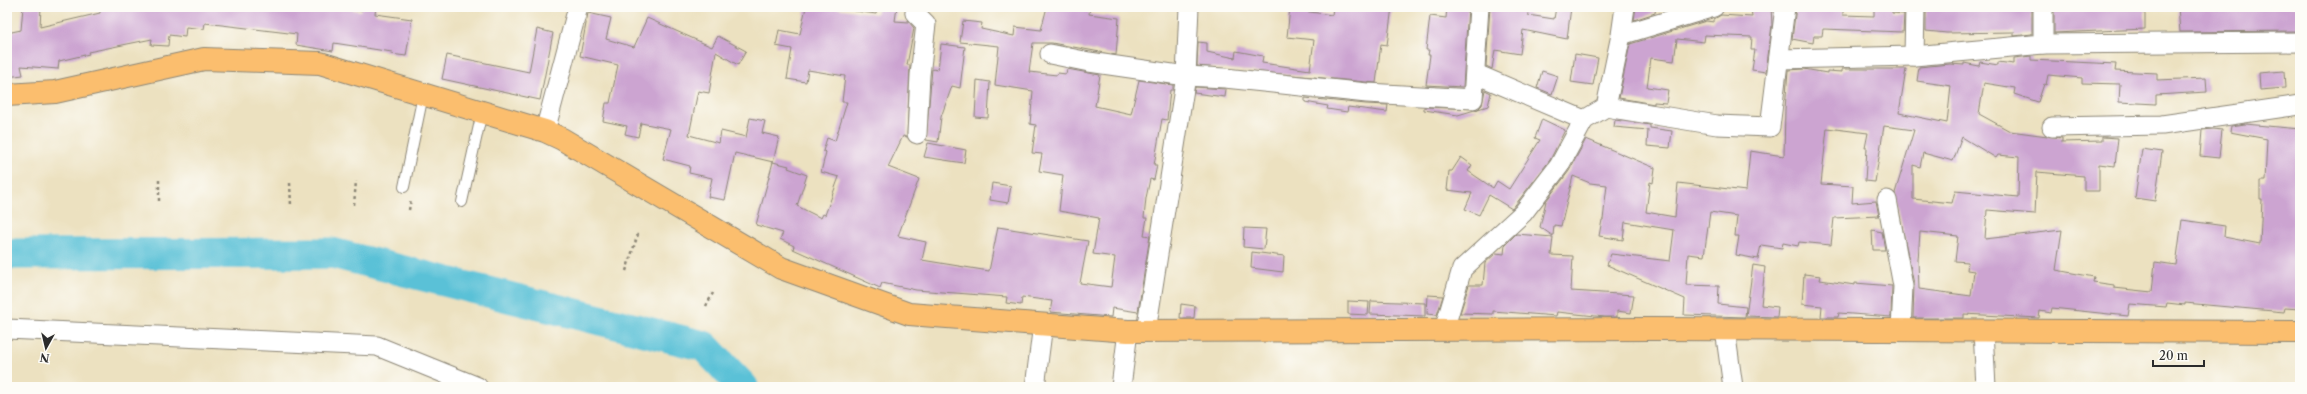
<svg xmlns="http://www.w3.org/2000/svg" width="2307" height="394" viewBox="0 0 2307 394" font-family="'Libre Caslon Text',serif">
	<style>
		.lines { fill: none; stroke-linecap: round; stroke-linejoin: round }
		.river { stroke: #5ac1d7; stroke-width: 31 }
		.building { fill: #cca4d1; fill-rule: evenodd }
		.service-casing { stroke: #8c8676; stroke-width: 12 }
		.minor-casing { stroke: #8c8676; stroke-width: 21 }
		.primary-casing { stroke: #8c8676; stroke-width: 24 }
		.path { stroke: #8c8676; stroke-width: 2.5; stroke-dasharray: 3 3; stroke-linecap: butt }
		.service { stroke: #fff; stroke-width: 10 }
		.minor { stroke: #fff; stroke-width: 19 }
		.primary { stroke: #fbbe6e; stroke-width: 22 }
	</style>
	<rect width="100%" height="100%" fill="#fdfcf7"/>
	<filter id="ink" filterUnits="userSpaceOnUse"><feTurbulence type="fractalNoise" baseFrequency=".025" numOctaves="2"/><feDisplacementMap in="SourceGraphic" scale="8" xChannelSelector="R" yChannelSelector="G"/><feConvolveMatrix kernelMatrix="1 2 1 2 8 2 1 2 1" color-interpolation-filters="sRGB"/></filter>
	<filter id="wash" filterUnits="userSpaceOnUse"><feTurbulence type="fractalNoise" baseFrequency=".012" numOctaves="4" result="noise"/><feDisplacementMap in="SourceGraphic" scale="16" xChannelSelector="R" yChannelSelector="G"/><feGaussianBlur stdDeviation="0.9" result="paint"/><feColorMatrix in="noise" values="0 0 0 0 0 0 0 0 0 0 0 0 0 0 0 0 0 1.4 0 .05"/><feComposite in="paint" operator="in"/></filter>
	<g filter="url(#wash)">
		<rect width="100%" height="100%" fill="#ece1c0"/>
		<g class="lines">
			<polyline class="river" points="7,254 332,253 704,346 743,387"/>
		</g>
		<g id="blocks">
			<g class="building">
				<polygon points="23,7 41,7 40,27 100,13 100,7 330,7 361,11 362,7 376,7 375,14 412,19 406,56 391,54 392,52 334,43 333,51 296,45 297,34 205,23 204,29 186,27 185,37 169,35 168,46 151,45 152,39 88,52 89,54 59,61 58,69 21,66 23,75 7,77 7,33 21,30"/>
				<polygon points="806,7 829,7 876,14 878,7 897,7 895,21 909,22 914,28 907,65 910,65 907,137 903,136 888,167 919,179 898,236 926,242 922,260 989,271 998,227 1088,241 1080,283 1111,287 1115,257 1093,254 1099,218 1059,211 1063,175 1039,171 1042,154 1032,153 1036,125 1030,124 1033,91 995,85 999,46 960,42 963,21 982,23 981,29 1014,36 1015,27 1041,30 1047,7 1090,7 1089,14 1119,18 1116,55 1052,43 1033,43 1029,72 1057,75 1058,73 1066,74 1067,69 1100,75 1095,106 1131,114 1139,80 1173,85 1173,90 1170,90 1167,120 1162,119 1154,165 1157,165 1154,180 1150,179 1146,198 1144,218 1147,218 1144,235 1150,236 1138,312 1112,308 1111,317 1050,312 1052,301 1022,297 1021,305 1006,303 1007,297 916,290 882,283 880,288 793,249 794,246 780,239 783,233 756,225 773,162 789,166 788,168 807,175 797,206 821,218 823,214 825,215 839,177 821,172 826,152 823,151 827,138 835,141 847,102 842,102 845,76 808,70 806,82 787,79 792,49 776,46 779,30 800,34"/>
				<polygon points="1290,7 1304,7 1303,11 1332,15 1333,7 1392,7 1387,45 1381,44 1376,83 1197,66 1198,42 1207,43 1207,52 1235,58 1236,51 1263,56 1262,63 1310,70 1314,40 1287,37"/>
				<polygon points="1447,7 1468,7 1463,87 1426,85 1430,55 1428,55 1429,50 1426,50 1430,16 1446,18"/>
				<polygon points="1490,7 1529,7 1528,15 1554,19 1556,7 1571,7 1567,39 1523,30 1520,54 1495,50 1492,69 1486,66"/>
				<polygon points="1636,7 1656,7 1655,13 1634,20"/>
				<polygon points="1751,7 1771,7 1772,25 1766,72 1752,70 1755,50 1751,50 1752,37 1705,35 1704,42 1677,39 1674,61 1651,58 1647,87 1668,90 1666,103 1654,102 1654,104 1619,98 1630,44 1706,21 1714,22 1714,19 1721,15 1752,17"/>
				<polygon points="1796,7 1843,7 1843,15 1874,16 1874,7 1892,7 1892,13 1904,14 1903,32 1823,29 1822,36 1814,36 1813,43 1792,39"/>
				<polygon points="1926,7 2032,7 2032,34 2014,36 2014,32 1947,33 1926,31"/>
				<polygon points="2054,7 2145,7 2145,29 2054,33"/>
				<polygon points="2178,7 2300,7 2300,31 2180,32"/>
				<polygon points="588,13 611,18 606,39 634,47 647,18 712,47 718,36 746,51 738,65 716,52 709,93 698,91 689,135 719,143 721,131 746,137 750,118 765,121 762,133 779,137 773,162 735,153 725,200 708,197 712,178 689,173 690,166 663,159 671,129 641,123 638,137 625,134 627,126 603,121 606,103 610,103 618,65 580,56"/>
				<polygon points="537,29 553,33 540,100 442,79 447,55 529,72"/>
				<polygon points="941,44 965,47 960,88 952,86 941,117 938,142 926,140 932,69 938,70"/>
				<polygon points="1575,54 1598,58 1593,85 1571,82"/>
				<path d="M2031 56V60L2116 64 2115 71 2157 73V80L2206 78 2207 92 2156 95V104L2119 102 2120 84 2082 83V78L2048 75 2046 85 2044 84 2038 102 2014 94 2015 88 1984 83 1979 114 2010 131 2062 138V142L2102 141V137L2118 138 2115 166 2099 164V191H2084V176L2037 172 2035 214 1987 210 1985 239 2062 230 2056 270 2094 277 2093 282 2114 285V288L2152 292 2155 262 2176 265 2182 220 2225 226 2224 237 2260 244 2262 199H2260V181H2265L2267 139 2230 132 2231 126 2245 124 2300 129V309L2285 308 2284 312 2185 303V305L2167 303 2166 307 2130 304 2128 316 2052 308 2051 313 2040 311 2039 318 1964 314V318H1913L1914 284 1895 193 1914 130 1884 126 1875 182 1865 181 1867 148H1865L1868 133 1827 128 1821 184 1853 186 1852 203 1876 201 1879 216 1834 218 1831 245 1799 242 1798 246 1783 243 1782 248 1761 245 1758 259 1736 255 1739 236H1735L1737 216 1710 212 1704 256 1688 254 1686 285 1719 286 1718 304 1746 307 1745 317 1684 315 1685 299 1607 265 1611 254 1670 261 1674 230 1625 222 1623 240 1599 236 1602 220H1603L1607 185 1590 183 1573 176 1561 226 1554 225 1553 236 1540 227 1546 201 1569 171 1586 139 1655 168 1653 183 1650 182 1646 212 1675 217 1678 183 1746 191 1750 151 1784 156 1785 109 1788 70 1804 69 1827 73V71L1842 72V69H1906L1899 113 1947 123 1951 86 1917 81 1919 67 1950 64 1964 65V63L1979 66 1980 62 1998 65V62L2014 64V58ZM1962 137 1996 158 1998 155 2019 157 2018 197 1955 191 1952 203 1913 199V165L1920 167 1923 153 1953 161ZM1920 232 1958 236 1955 261 1968 262 1967 270 1974 271 1971 296 1919 289 1918 260Z"/>
				<polygon points="1542,71 1558,76 1552,94 1537,88"/>
				<polygon points="2284,71 2285,88 2260,90 2259,73"/>
				<polygon points="977,80 990,82 988,118 975,117"/>
				<polygon points="1195,87 1226,89 1225,97 1194,93"/>
				<polygon points="1485,90 1491,93 1488,106 1458,115 1424,110 1424,107 1478,109 1482,105"/>
				<polygon points="1305,98 1366,104 1388,105 1387,112 1348,107 1347,112 1327,109 1328,106 1305,102"/>
				<polygon points="1542,119 1565,130 1550,160 1512,209 1489,195 1479,215 1465,209 1472,193 1447,190 1449,171 1452,171 1461,157 1472,165 1468,171 1493,188 1497,181 1509,189 1540,140 1535,138"/>
				<polygon points="1615,120 1650,125 1650,128 1672,131 1670,148 1647,146 1648,130 1614,127"/>
				<polygon points="2213,129 2222,130 2219,158 2200,156 2202,130"/>
				<polygon points="928,143 966,150 964,163 924,157"/>
				<polygon points="2142,149 2162,152 2155,201 2135,198"/>
				<polygon points="992,183 1011,186 1008,203 990,200"/>
				<polygon points="1244,228 1266,229 1264,249 1243,247"/>
				<polygon points="1872,230 1882,232 1885,250 1873,250"/>
				<polygon points="1516,234 1553,237 1551,255 1573,256 1571,291 1634,295 1631,313 1617,311 1617,317 1605,317 1557,312 1556,316 1493,311 1493,314 1460,313 1469,285 1483,285 1485,263 1496,253 1504,254 1505,245"/>
				<polygon points="1252,252 1284,256 1283,272 1251,268"/>
				<polygon points="1753,265 1765,267 1761,305 1778,307 1777,317 1746,316"/>
				<polygon points="1804,274 1821,276 1820,280 1855,285 1855,283 1892,286 1891,317 1839,313 1838,317 1821,317 1822,306 1802,304"/>
				<polygon points="1428,295 1443,296 1437,315 1427,314"/>
				<polygon points="1348,301 1369,302 1368,315 1348,314"/>
				<polygon points="1371,301 1425,303 1425,316 1370,314"/>
				<polygon points="1181,304 1195,306 1194,318 1180,318"/>
			</g>
		</g>
	</g>
	<g filter="url(#ink)">
		<use href="#blocks" fill-opacity="0" stroke="#8c8676" stroke-width="1"/>
		<g class="lines">
			<g class="service-casing">
				<g id="service">
					<polyline points="404,187 423,95"/>
					<polyline points="462,202 482,112"/>
				</g>
			</g>
			<g class="minor-casing">
				<g id="minor">
					<polyline points="2043,7 2043,44"/>
					<polyline points="1621,35 1714,7"/>
					<polyline points="1050,54 1089,62 1186,76 1225,78 1367,93 1473,99 1479,7"/>
					<polyline points="1914,56 1915,7"/>
					<polyline points="1779,59 1914,56 2043,44 2300,42"/>
					<polyline points="1476,74 1584,120"/>
					<polyline points="1606,107 1717,125 1770,127 1785,7"/>
					<polyline points="2052,127 2162,125 2300,105"/>
					<polyline points="545,131 578,7"/>
					<polyline points="917,134 920,75 926,24 915,13 918,7"/>
					<polyline points="1887,200 1903,286 1901,330"/>
					<polyline points="7,329 377,346 478,387"/>
					<polyline points="1444,330 1462,269 1523,213 1559,166 1584,120 1606,107 1621,35 1625,7"/>
					<polyline points="1725,330 1733,387"/>
					<polyline points="1146,331 1186,76 1189,7"/>
					<polyline points="1983,331 1986,387"/>
					<polyline points="1035,387 1043,324"/>
					<polyline points="1121,387 1128,331"/>
				</g>
			</g>
			<g class="primary-casing">
				<polyline id="primary" points="7,95 55,92 204,59 320,63 545,131 562,139 781,268 909,314 1128,331 1650,329 2300,332"/>
			</g>
			<g class="path">
				<polyline points="159,180 159,202"/>
				<polyline points="290,183 291,206"/>
				<polyline points="7,195 9,209"/>
				<polyline points="354,205 356,181"/>
				<polyline points="409,210 411,199"/>
				<polyline points="626,271 638,234"/>
				<polyline points="706,306 713,293"/>
			</g>
			<use href="#service" class="service"/>
			<use href="#minor" class="minor"/>
			<use href="#primary" class="primary"/>
		</g>
	</g>
	<rect width="2307" height="394" fill="none" stroke="#fdfcf7" stroke-width="24"/>
	<g transform="translate(46 348) rotate(188)" stroke="#fdfcf7" stroke-width="3" paint-order="stroke">
	<path d="M0-3L7 15L0 10L-7 15Z" fill="#2b2b2b"/>
	<text y="-6" font-size="11" font-weight="bold" text-anchor="middle" fill="#2b2b2b">N</text>
	</g>
	<path d="M2153 360v6h51v-6" fill="none" stroke="#2b2b2b" stroke-width="2"/>
	<text x="2159" y="360" font-size="12" fill="#2b2b2b" stroke="#fdfcf7" stroke-width="3" paint-order="stroke">20 m</text>
</svg>
